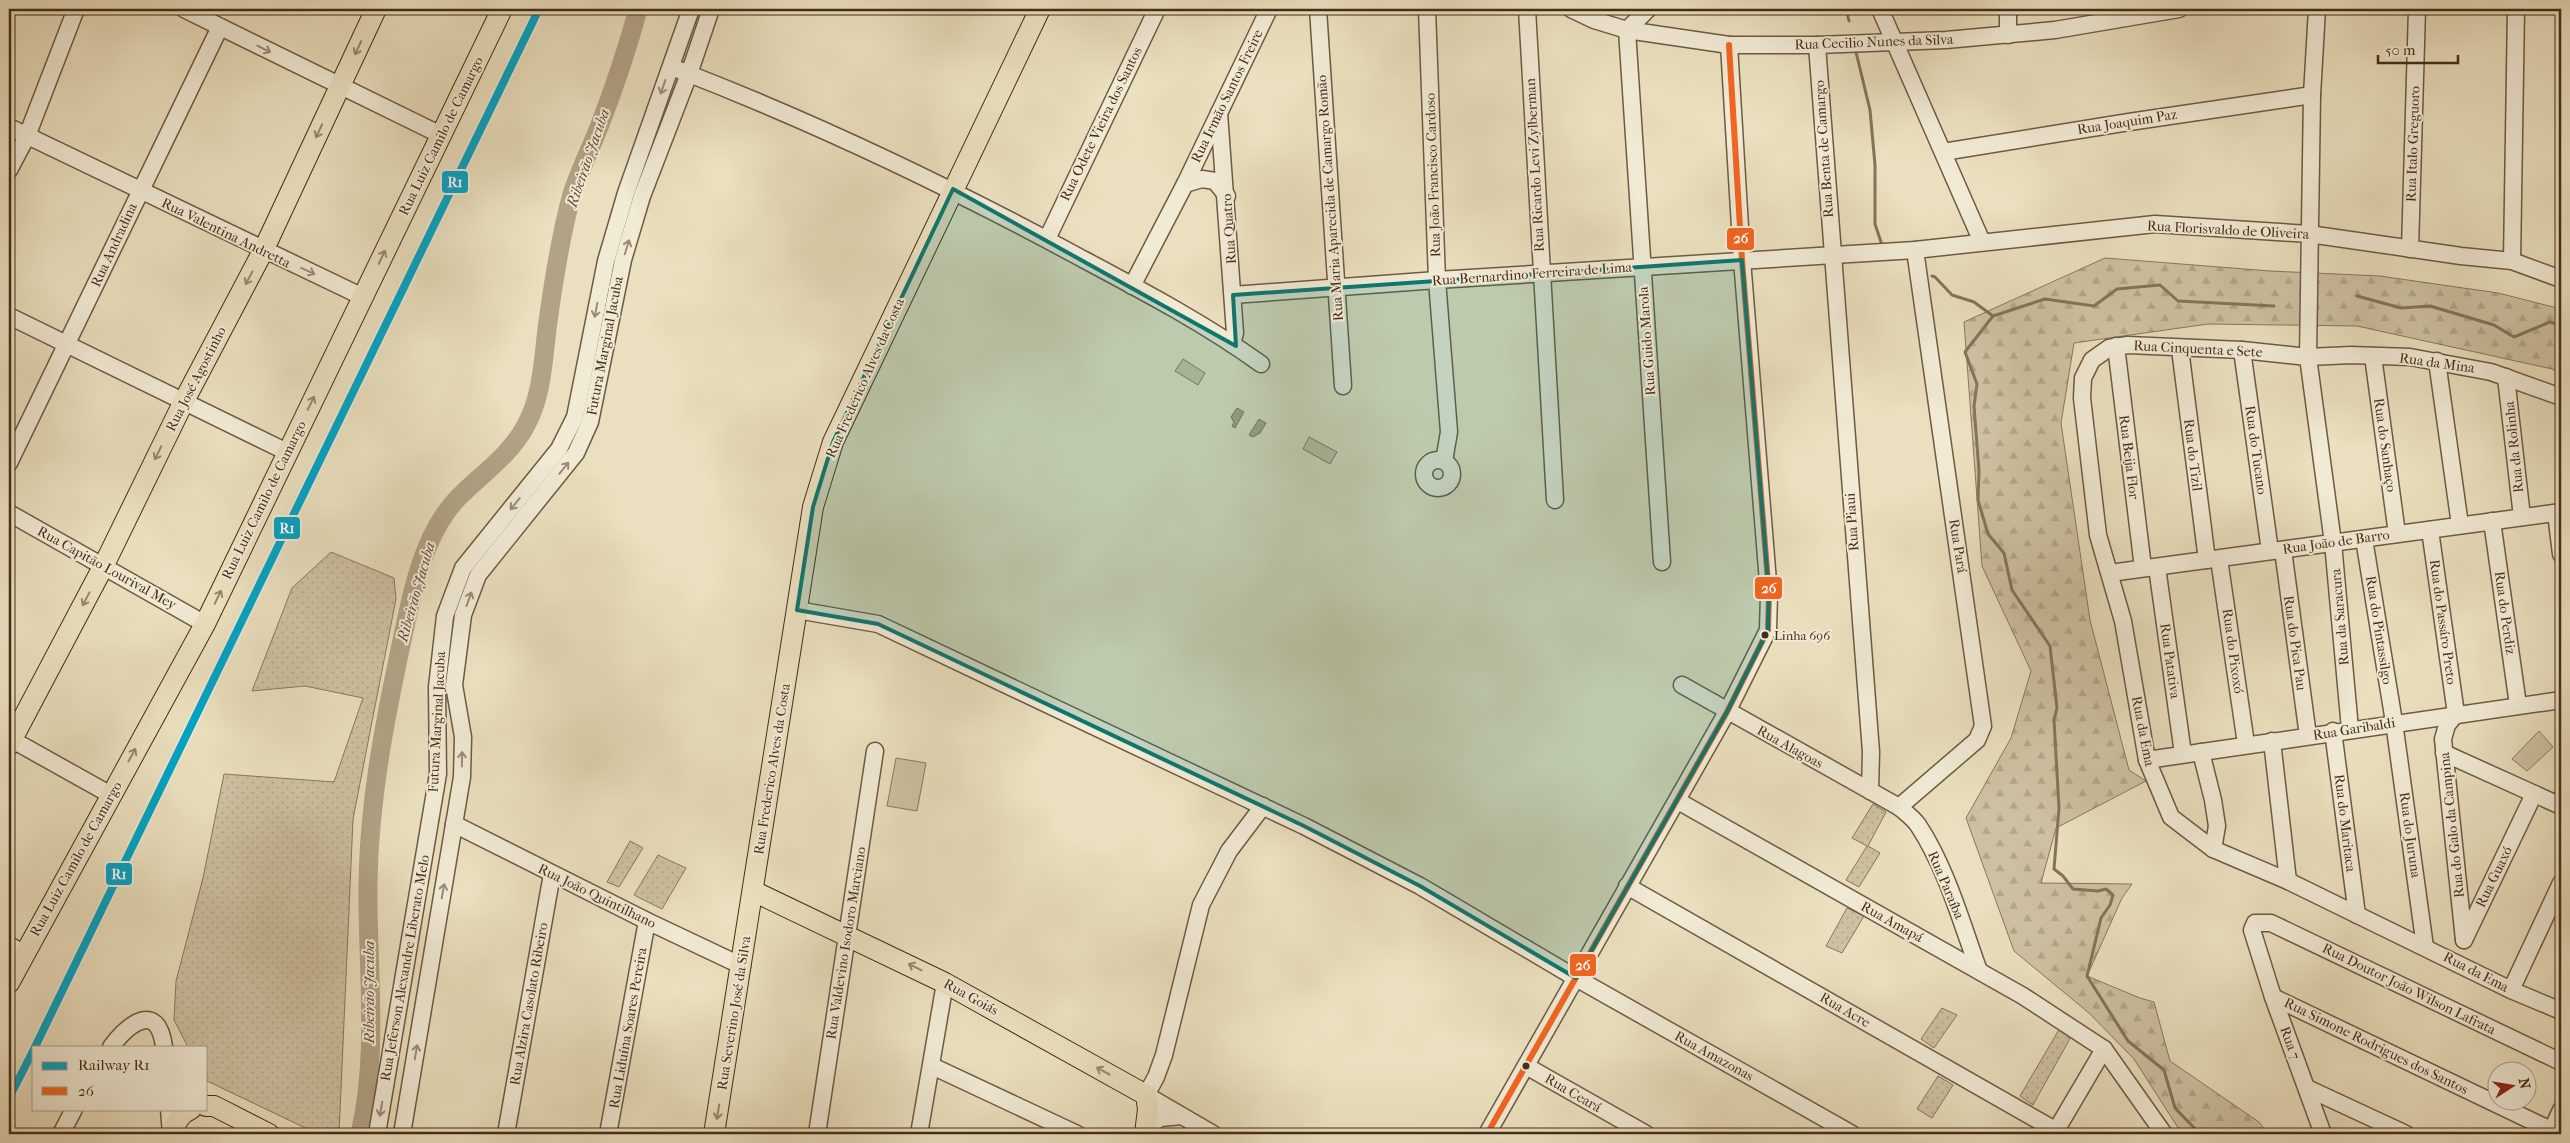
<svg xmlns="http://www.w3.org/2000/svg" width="2570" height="1143" viewBox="0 0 2570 1143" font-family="'IM FELL French Canon',serif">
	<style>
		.grass { fill: url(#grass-dots); stroke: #89775d }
		.forest { fill: url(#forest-firs); stroke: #89775d }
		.garden { fill: #cec1a2; stroke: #89775d }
		.water { fill: #b2a286; stroke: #86735a }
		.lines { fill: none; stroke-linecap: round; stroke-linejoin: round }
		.stream { stroke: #86735a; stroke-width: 3 }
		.river { stroke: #b2a286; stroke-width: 19 }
		.minor-casing { stroke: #6e5a42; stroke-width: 19 }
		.major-casing { stroke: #442d18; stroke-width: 22 }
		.minor { stroke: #f1ead5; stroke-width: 16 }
		.major { stroke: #eadfbe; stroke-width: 20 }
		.bus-1-casing { stroke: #f1ead5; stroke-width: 10 }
		.bus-1 { stroke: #f26522; stroke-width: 6 }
		.rail-1-casing { stroke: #f1ead5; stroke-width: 11 }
		.rail-1 { stroke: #03a3c5; stroke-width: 8 }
		.oneway { stroke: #97866b }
		.oneway2 { stroke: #9a8c76 }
		.marked { fill: #0f766e; fill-opacity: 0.2; stroke: #0f766e; stroke-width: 4; stroke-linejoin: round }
		.bus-dot { fill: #442d18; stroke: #f1ead5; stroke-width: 2 }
		.labels { text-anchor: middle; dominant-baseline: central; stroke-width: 4; stroke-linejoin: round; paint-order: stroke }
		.bus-label { font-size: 13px; fill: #442d18; stroke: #f1ead5; text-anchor: start }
		.street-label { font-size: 14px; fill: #442d18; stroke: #f1ead5 }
		.water-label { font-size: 15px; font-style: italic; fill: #604a34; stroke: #f1ead5 }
		.line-badge { stroke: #f1ead5; stroke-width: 2 }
		.badge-label { font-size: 14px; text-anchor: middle; font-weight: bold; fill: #fff }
	</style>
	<defs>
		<pattern id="grass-dots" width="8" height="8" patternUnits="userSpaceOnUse" patternTransform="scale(1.25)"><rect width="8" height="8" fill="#cec1a2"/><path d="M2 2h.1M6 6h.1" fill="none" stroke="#b2a68b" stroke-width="1.8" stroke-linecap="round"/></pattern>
		<pattern id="forest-firs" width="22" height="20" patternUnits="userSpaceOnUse" patternTransform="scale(1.25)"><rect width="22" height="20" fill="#cec1a2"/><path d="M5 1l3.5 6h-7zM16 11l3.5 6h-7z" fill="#b2a68b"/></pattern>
	</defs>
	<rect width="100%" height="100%" fill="#eadfbe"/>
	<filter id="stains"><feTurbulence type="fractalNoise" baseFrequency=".004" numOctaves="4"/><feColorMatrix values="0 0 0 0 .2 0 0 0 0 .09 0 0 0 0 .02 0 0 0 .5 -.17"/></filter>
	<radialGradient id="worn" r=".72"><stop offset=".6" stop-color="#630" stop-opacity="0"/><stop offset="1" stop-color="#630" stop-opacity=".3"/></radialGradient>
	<g class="grass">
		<polygon points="331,552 394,578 396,599 353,819 339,1134 318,1134 207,1081 206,1047 188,1047 174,1020 176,981 203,878 224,774 334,782 363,698 305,686 252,691 292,588"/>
		<polygon points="1873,804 1886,812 1868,846 1880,853 1859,887 1846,880 1867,846 1852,838"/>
		<polygon points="630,841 643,848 619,887 607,882"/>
		<polygon points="658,855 686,868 662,909 634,895"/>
		<polygon points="1847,908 1864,916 1842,953 1826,946"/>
		<polygon points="1942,1008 1957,1015 1934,1048 1921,1039"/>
		<polygon points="2060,1028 2072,1035 2033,1105 2020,1096"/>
		<polygon points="1938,1076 1953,1085 1932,1118 1917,1109"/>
	</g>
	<polygon class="forest" points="2105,258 2270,271 2380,276 2498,293 2561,309 2561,374 2552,369 2357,326 2208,324 2074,343 2061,423 2090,620 2129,770 2146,781 2056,828 2041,883 2132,884 2122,898 2087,976 2140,998 2154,1002 2170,1061 2259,1122 2268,1134 2182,1134 2134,1059 2089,1013 2014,951 1966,818 2011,738 2031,671 1982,566 1964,322"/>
	<g class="garden">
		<polygon points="1183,359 1205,373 1198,385 1175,371"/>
		<polygon points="1309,437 1337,452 1330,464 1303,449"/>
		<polygon points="2539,731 2553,747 2527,771 2512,759"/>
		<polygon points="896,758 926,763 917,811 887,806"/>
	</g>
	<g class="water">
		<polygon points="1237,408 1244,412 1235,428 1232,426 1234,422 1231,417"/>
		<polygon points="1259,419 1266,423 1260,433 1253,437 1249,435"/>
	</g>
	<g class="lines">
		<g class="stream">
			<polyline points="1846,9 1849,21"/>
			<polyline points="1856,52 1870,110 1875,165 1875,224 1882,245"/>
			<polyline points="1932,276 1935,277 1952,295 1974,302 1993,316 1965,352 1977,384 1974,406 1979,471 1978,500 1988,534 2004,553 2012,590 2050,646 2057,708 2054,720 2059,808 2054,869 2063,876 2073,889 2098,891 2106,889 2113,895 2110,905 2101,918 2087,976 2128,1041 2164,1070 2175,1108 2200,1134"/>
			<polyline points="2357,296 2401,308 2430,306 2494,325 2514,337 2550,322 2561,326"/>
			<polyline points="1993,316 2045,299 2094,306 2117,289 2160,285 2178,301 2274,306"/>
		</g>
		<path class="river" d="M360 1134C379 1052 367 968 368 885 369 792 389 699 409 608 418 567 432 521 464 492 485 472 511 453 525 427 542 397 543 362 547 329 553 284 560 237 572 194 580 169 592 146 601 122 615 85 628 47 638 9"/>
		<g class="minor-casing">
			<g id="minor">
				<polyline points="184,9 441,135"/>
				<polyline points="1318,9 1343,386"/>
				<polyline points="1427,9 1437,280 1449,432 1444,461"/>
				<polyline points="1527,9 1555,500"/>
				<polyline points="1571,9 1594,20 1627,30 1729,45 1817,45 1946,40 2055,30 2179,9"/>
				<polyline points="1648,9 1627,30 1662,562"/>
				<polyline points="1880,9 1982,242"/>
				<polyline points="2008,9 2008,35"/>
				<polyline points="2317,9 2312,95 2308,357 2333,543 2350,729"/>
				<polyline points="1817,45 1871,752 1870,791"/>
				<path d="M679 70C816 123 950 187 1079 257 1141 290 1204 323 1261 364"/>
				<polyline points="1219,113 1235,333 1232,344"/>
				<polyline points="9,127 363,297"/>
				<polyline points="1943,152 2129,122 2312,95"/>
				<polyline points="9,170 27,136 76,9"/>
				<polyline points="1185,184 1202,179 1215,181 1227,196"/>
				<polyline points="1047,239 1157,9"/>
				<polyline points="2410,249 2417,9"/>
				<polyline points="2512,261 2516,9"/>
				<polyline points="1132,286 1185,184 1269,9"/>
				<polyline points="1233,295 1437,280 1915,250 2155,224 2309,234 2461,256 2512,261 2561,279"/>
				<polyline points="9,316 287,452"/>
				<polyline points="2116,346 2143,568"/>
				<polyline points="2180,349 2207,560"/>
				<polyline points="2242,350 2270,551"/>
				<polyline points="2373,356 2397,534"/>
				<polyline points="2437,361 2460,525"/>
				<polyline points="2506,377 2522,517"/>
				<polyline points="2561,397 2491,372 2410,357 2351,355 2308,357 2242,350 2128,345 2109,348 2092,360 2083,378 2082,398 2098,535 2123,621 2147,760 2171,817 2213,849 2288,881 2511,990 2561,1011"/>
				<circle cx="1438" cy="474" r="14"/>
				<polyline points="9,463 220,27"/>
				<polyline points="9,513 205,624"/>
				<polyline points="2556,513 2561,554"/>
				<polyline points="2492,521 2518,705"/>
				<polyline points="2430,530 2456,714 2447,725 2443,739 2464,940"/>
				<polyline points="2364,539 2394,722 2425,947"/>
				<polyline points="2283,550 2308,736"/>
				<polyline points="2219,559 2246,744"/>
				<polyline points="2157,567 2183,754"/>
				<polyline points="2110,573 2561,512"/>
				<polyline points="797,610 878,624 1304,826 1420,886 1576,978 1852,1134"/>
				<path d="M1682 685 1899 807C1905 812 1913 818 1918 825 1946 867 1962 924 1979 971"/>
				<polyline points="2333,731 2357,915"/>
				<polyline points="9,738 111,795"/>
				<polyline points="2272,741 2288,881"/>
				<polyline points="2201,752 2213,800 2217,826 2213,849"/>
				<polyline points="2444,753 2561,806"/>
				<polyline points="2147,760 2561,700"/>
				<polyline points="1678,801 2023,996 2104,1049 2164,1134"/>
				<polyline points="1899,807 1977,740 1983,726 1915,250"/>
				<polyline points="454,824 647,921 742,966"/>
				<polyline points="1627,886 2062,1134"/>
				<polyline points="2464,940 2534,794"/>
				<polyline points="9,945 25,954"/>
				<polyline points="2511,990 2561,883"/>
				<polyline points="2273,997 2559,1134"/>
				<path d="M111 1047C128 1024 158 1000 164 1047"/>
				<polyline points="932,1066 1077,1134"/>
				<polyline points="1526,1066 1646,1134"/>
				<polyline points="2307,1088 2406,1134"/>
				<polyline points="169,1109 171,1134"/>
				<polyline points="1147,1128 1160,1118 1182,1116"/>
				<polyline points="61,1134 74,1109"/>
				<polyline points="377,1134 438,774 437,687 445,616 463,568 559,449 575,417 606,261 626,193 691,9"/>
				<polyline points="402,1134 462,777 463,737 454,685 463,615 478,575 576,453 590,422 623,260 642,196 689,74 711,9"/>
				<polyline points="506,1134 552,874"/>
				<polyline points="608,1134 647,921"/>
				<polyline points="817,1134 875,751"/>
				<polyline points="919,1134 945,983"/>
				<polyline points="1213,1134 1146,1095 1156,1077 1164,1055 1201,905 1229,851 1263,806"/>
				<polyline points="1487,1134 1727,712 1768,630 1769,594 1742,260 1729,45"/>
				<polyline points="2054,1134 2104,1049"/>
				<polyline points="2323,1134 2273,997 2252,930 2255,923 2271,923 2561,1062"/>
				<polyline points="2550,1134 2561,1110"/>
			</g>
		</g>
		<g class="major-casing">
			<g id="major">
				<polyline points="9,745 103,567 184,401 263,251 376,9"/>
				<polyline points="753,891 945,983 1146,1095 1148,1109 1145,1134"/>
				<polyline points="9,983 205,624 502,9"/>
				<polyline points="206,1106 214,1106 269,1134"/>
				<path d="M172 1134C176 1123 179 1114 191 1109"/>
				<polyline points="714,1134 813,507 833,442 1040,9"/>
			</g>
		</g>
		<use href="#minor" class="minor"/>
		<use href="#major" class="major"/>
		<g class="bus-1-casing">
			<polyline id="bus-1" points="1487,1134 1727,712 1768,630 1769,594 1742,260 1729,45"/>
		</g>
		<use href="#bus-1" class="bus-1"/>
		<g class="rail-1-casing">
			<g id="rail-1">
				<polyline points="35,1047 539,9"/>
				<polyline points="9,1098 34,1049"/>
			</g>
		</g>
		<use href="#rail-1" class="rail-1"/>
	</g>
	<defs><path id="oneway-shaft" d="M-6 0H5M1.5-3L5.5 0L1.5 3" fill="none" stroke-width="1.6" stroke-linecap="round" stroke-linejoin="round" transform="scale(1.25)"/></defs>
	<g class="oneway">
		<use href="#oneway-shaft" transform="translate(358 48) rotate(115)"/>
		<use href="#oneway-shaft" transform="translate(319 131) rotate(115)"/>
		<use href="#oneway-shaft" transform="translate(382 257) rotate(-65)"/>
		<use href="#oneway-shaft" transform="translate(249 278) rotate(118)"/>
		<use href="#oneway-shaft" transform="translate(311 403) rotate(-64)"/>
		<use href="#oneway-shaft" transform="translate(158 453) rotate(116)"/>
		<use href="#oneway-shaft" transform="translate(218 597) rotate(-64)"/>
		<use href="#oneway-shaft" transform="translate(86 599) rotate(118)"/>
		<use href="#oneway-shaft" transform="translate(132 755) rotate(-61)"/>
		<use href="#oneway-shaft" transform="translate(915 967) rotate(-153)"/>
		<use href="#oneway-shaft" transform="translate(1103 1071) rotate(-151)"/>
		<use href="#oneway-shaft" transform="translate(718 1112) rotate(99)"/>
	</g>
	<g class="oneway2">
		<use href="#oneway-shaft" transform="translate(264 49) rotate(27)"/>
		<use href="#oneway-shaft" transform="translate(663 87) rotate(109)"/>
		<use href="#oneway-shaft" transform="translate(627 247) rotate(-73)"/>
		<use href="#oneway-shaft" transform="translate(308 271) rotate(25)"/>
		<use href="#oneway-shaft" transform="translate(596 310) rotate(101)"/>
		<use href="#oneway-shaft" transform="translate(564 468) rotate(-51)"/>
		<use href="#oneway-shaft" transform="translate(515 504) rotate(129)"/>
		<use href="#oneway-shaft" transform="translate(469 599) rotate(-70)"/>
		<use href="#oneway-shaft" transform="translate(462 759) rotate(-89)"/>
		<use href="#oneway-shaft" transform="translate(443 891) rotate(-80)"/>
		<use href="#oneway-shaft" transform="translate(416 1052) rotate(-80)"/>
		<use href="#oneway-shaft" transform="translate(381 1109) rotate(100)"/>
	</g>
	<path class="marked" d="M953 189 1236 346 1233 295 1742 260 1769 594 1768 630 1727 712 1576 978 1420 886 1304 826 878 624 797 610 813 507 833 442Z"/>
	<g class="bus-dot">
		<circle cx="1765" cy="635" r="4.5"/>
		<circle cx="1526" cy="1066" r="4.5"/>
	</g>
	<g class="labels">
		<g class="bus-label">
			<text x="1774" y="635">Linha 696</text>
		</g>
		<g class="street-label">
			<text transform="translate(1874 42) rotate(-2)">Rua Cecilio Nunes da Silva</text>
			<text transform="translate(1227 96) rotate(-64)">Rua Irmão Santos Freire</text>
			<text transform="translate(2127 122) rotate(-9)">Rua Joaquim Paz</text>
			<text transform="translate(1101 124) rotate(-64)">Rua Odete Vieira dos Santos</text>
			<text transform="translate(441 136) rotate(-64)">Rua Luiz Camilo de Camargo</text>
			<text transform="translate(2413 144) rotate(-88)">Rua Italo Greguoro</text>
			<text transform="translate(1824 149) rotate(-94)">Rua Benta de Camargo</text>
			<text transform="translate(1535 165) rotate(-93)">Rua Ricardo Levi Zylberman</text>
			<text transform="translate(1433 175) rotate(-92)">Rua João Francisco Cardoso</text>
			<text transform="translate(1330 198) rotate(-94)">Rua Maria Aparecida de Camargo Romão</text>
			<text transform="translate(1229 229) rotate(-94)">Rua Quatro</text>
			<text transform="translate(2228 230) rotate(3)">Rua Florisvaldo de Oliveira</text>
			<text transform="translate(226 233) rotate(26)">Rua Valentina Andretta</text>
			<text transform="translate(114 245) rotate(-65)">Rua Andradina</text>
			<text transform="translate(1532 274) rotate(-4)">Rua Bernardino Ferreira de Lima</text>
			<text transform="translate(1647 341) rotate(-94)">Rua Guido Marola</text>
			<text transform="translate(605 346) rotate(-79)">Futura Marginal Jacuba</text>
			<text transform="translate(2198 349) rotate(3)">Rua Cinquenta e Sete</text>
			<text transform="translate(2437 363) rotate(8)">Rua da Mina</text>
			<text transform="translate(865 378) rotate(-66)">Rua Frederico Alves da Costa</text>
			<text transform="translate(196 379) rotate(-63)">Rua José Agostinho</text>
			<text transform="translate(2385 445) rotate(82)">Rua do Sanhaço</text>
			<text transform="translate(2514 447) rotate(-96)">Rua da Rolinha</text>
			<text transform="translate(2256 450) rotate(82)">Rua do Tucano</text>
			<text transform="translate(2193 455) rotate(83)">Rua do Tizil</text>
			<text transform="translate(2129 457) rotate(83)">Rua Beija Flor</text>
			<text transform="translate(264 500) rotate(-64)">Rua Luiz Camilo de Camargo</text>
			<text transform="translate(1852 522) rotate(-94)">Rua Piaui</text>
			<text transform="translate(2336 542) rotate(-8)">Rua João de Barro</text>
			<text transform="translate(1958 546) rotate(81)">Rua Pará</text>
			<text transform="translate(107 568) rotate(29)">Rua Capitão Lourival Mey</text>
			<text transform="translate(2505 613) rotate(82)">Rua do Perdiz</text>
			<text transform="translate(2340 617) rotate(-95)">Rua da Saracura</text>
			<text transform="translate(2443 622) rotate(82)">Rua do Passáro Preto</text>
			<text transform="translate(2379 630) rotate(81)">Rua do Pintassilgo</text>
			<text transform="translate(2295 643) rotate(82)">Rua do Pica Pau</text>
			<text transform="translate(2233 651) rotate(82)">Rua do Pixoxó</text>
			<text transform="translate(2170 661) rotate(82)">Rua Patativa</text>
			<text transform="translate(437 722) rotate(-87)">Futura Marginal Jacuba</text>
			<text transform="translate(2354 729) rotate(-9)">Rua Garibaldi</text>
			<text transform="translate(2143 731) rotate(79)">Rua da Ema</text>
			<text transform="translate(1790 747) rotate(29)">Rua Alagoas</text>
			<text transform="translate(772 769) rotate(-81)">Rua Frederico Alves da Costa</text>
			<text transform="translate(2345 823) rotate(83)">Rua do Maritaca</text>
			<text transform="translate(2452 825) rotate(-96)">Rua do Galo da Campina</text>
			<text transform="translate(2410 835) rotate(82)">Rua do Juruna</text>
			<text transform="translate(76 859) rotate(-61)">Rua Luiz Camilo de Camargo</text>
			<text transform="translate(2494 877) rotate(-64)">Rua Guaxó</text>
			<text transform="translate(1946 885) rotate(67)">Rua Paraíba</text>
			<text transform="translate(597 896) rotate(26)">Rua João Quintilhano</text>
			<text transform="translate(1892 922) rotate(29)">Rua Amapá</text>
			<text transform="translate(846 943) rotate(-81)">Rua Valdevino Isodoro Marciano</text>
			<text transform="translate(405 968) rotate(-80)">Rua Jeferson Alexandre Liberato Melo</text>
			<text transform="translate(2476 972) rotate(27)">Rua da Ema</text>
			<text transform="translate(2409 989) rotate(26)">Rua Doutor João Wilson Lafrata</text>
			<text transform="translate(971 997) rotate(29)">Rua Goiás</text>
			<text transform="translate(529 1004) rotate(-80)">Rua Alzira Casolato Ribeiro</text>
			<text transform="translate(1845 1010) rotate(30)">Rua Acre</text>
			<text transform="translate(734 1013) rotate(-81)">Rua Severino José da Silva</text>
			<text transform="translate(628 1028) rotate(-80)">Rua Liduína Soares Pereira</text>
			<text transform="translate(2290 1043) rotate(70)">Rua 7</text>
			<text transform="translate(2376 1046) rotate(26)">Rua Simone Rodrigues dos Santos</text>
			<text transform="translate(1714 1056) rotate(29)">Rua Amazonas</text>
			<text transform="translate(1573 1093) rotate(30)">Rua Ceará</text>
		</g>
		<g class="water-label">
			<text transform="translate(588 158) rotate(-71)">Ribeirão Jacuba</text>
			<text transform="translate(416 592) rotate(-74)">Ribeirão Jacuba</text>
			<text transform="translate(369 992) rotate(-90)">Ribeirão Jacuba</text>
		</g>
	</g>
	<g class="line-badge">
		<rect x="441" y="170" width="28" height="24" rx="5" fill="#03a3c5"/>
		<rect x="1726" y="227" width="29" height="24" rx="5" fill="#f26522"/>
		<rect x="273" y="516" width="28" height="24" rx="5" fill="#03a3c5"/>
		<rect x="1754" y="576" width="29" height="24" rx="5" fill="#f26522"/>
		<rect x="105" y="862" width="28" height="24" rx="5" fill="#03a3c5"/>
		<rect x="1569" y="953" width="28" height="24" rx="5" fill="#f26522"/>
	</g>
	<g class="badge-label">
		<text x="455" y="187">R1</text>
		<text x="1741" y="243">26</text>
		<text x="287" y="533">R1</text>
		<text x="1769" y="593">26</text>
		<text x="119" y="879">R1</text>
		<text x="1583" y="970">26</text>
	</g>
	<rect width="2570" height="1143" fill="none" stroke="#eadfbe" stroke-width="30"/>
	<rect x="10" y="10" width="2550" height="1123" fill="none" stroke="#442d18" stroke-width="2.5"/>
	<rect x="15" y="15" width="2540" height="1113" fill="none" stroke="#442d18"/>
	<rect x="32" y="1046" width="175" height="65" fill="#f1ead5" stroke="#ac9e89"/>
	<rect x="42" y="1062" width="25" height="8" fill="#03a3c5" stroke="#ac9e89"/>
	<text x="78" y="1070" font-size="15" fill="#442d18">Railway R1</text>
	<rect x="42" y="1087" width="25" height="8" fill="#f26522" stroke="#ac9e89"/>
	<text x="78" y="1096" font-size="15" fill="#442d18">26</text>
	<g transform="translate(2512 1086) rotate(78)"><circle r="24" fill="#f1ead5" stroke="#ac9e89"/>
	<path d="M0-4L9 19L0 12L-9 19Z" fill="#8f2418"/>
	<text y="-8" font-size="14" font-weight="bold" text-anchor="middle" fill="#442d18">N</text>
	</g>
	<path d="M2378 55v8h80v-8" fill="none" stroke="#442d18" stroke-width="2.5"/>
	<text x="2385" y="55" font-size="15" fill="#442d18" stroke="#f1ead5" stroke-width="4" paint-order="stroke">50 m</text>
	<rect width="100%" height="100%" filter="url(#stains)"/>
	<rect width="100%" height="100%" fill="url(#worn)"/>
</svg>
